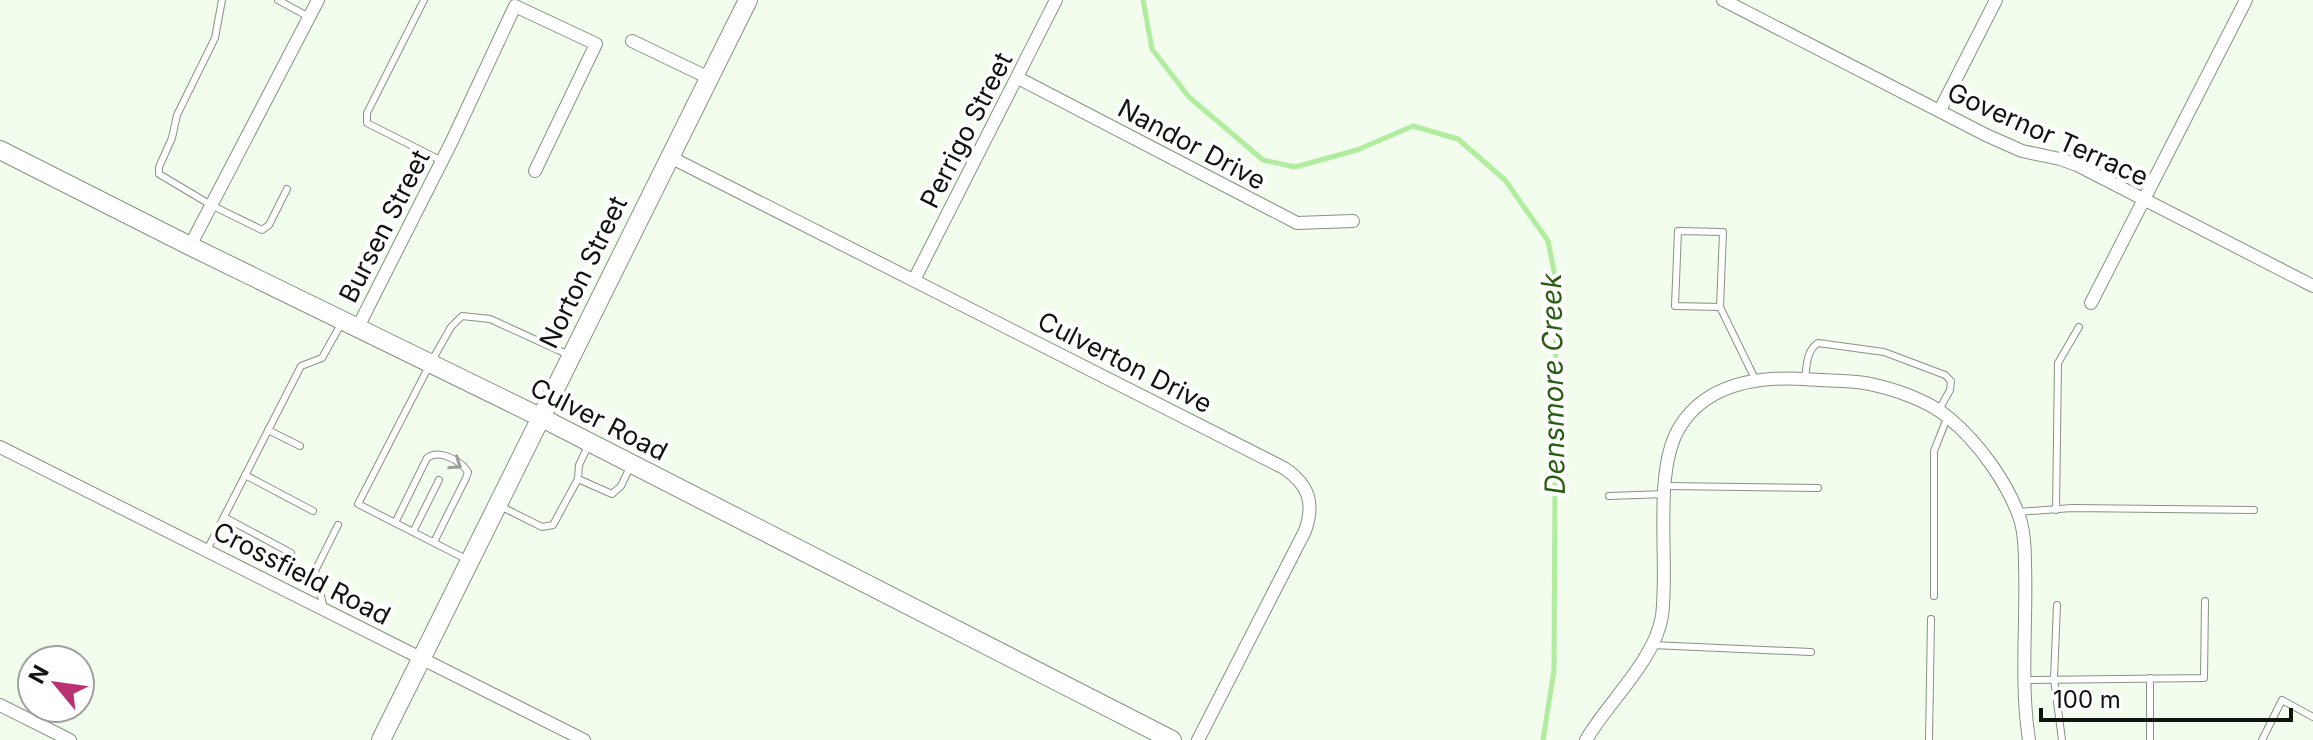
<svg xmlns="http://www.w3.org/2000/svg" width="2313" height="740" viewBox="0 0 2313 740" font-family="Inter,sans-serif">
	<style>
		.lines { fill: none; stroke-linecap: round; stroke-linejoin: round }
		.stream { stroke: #b1ed9e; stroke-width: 5 }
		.service-casing { stroke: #879284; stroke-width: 8 }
		.minor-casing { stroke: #879284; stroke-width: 14 }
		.secondary-casing { stroke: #879284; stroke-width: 20 }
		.service { stroke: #fff; stroke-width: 6 }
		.minor { stroke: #fff; stroke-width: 12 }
		.secondary { stroke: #fff; stroke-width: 18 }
		.oneway { stroke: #9fa19f }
		.labels { text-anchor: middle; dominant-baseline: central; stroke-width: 8; stroke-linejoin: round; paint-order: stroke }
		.street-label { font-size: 26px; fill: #10140f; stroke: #fff }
		.water-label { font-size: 28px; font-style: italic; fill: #295e12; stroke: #fff }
	</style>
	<rect width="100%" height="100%" fill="#f2fdee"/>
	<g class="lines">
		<polyline class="stream" points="1143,0 1152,49 1189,97 1263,160 1295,167 1357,150 1413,126 1458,139 1505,180 1548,241 1556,281 1554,670 1543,740"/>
		<g class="service-casing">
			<g id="service">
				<polyline points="222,0 215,38 177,115 172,138 159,167 159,174 211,205 262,230 269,225 287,189"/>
				<polyline points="278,0 309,17"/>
				<polyline points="424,0 367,113 367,123 442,161"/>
				<polyline points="1720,307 1675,306 1678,231 1723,232 1720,307 1756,381"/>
				<path d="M1805 379C1807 365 1806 351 1818 343L1884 352 1945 375 1951 381 1950 390 1939 410"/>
				<polyline points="268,430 300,446"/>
				<polyline points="245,475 313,511"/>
				<polyline points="578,479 612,494 621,486 631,465"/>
				<polyline points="1666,486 1818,488"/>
				<polyline points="1609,496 1666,494"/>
				<polyline points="500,506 542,527 553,525 578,479 579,465 588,446"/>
				<polyline points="2056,510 2058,363 2079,327"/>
				<polyline points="2018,512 2072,508 2254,510"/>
				<polyline points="224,517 291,553"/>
				<path d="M395 523 427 458C439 449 460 460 468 472L466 478 434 542"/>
				<polyline points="413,532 439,480"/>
				<polyline points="207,550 301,366 322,358 341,324"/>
				<polyline points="466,559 358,504 430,364 451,327 462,316 490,319 569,355"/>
				<polyline points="1934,596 1934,451 1947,418"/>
				<polyline points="2057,605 2054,679 2062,740"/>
				<polyline points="324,609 315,571 338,525"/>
				<polyline points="1652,645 1811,652"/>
				<polyline points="2150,678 2150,740"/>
				<polyline points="2025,680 2204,678 2205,601"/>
				<polyline points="1929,740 1931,619"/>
				<polyline points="2262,740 2282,700 2313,717"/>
			</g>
		</g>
		<g class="minor-casing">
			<g id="minor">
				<polyline points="1723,0 1986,135 2022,151 2060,159 2077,165 2313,286"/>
				<polyline points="632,41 709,78"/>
				<polyline points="1018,78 1297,223 1353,221"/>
				<polyline points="1940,110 1996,0"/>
				<path d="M670 157 1284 468C1309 485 1315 503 1305 531L1198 740"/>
				<polyline points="190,246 318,0"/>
				<polyline points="914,280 1056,0"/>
				<polyline points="2091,303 2246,0"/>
				<polyline points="357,329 451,143 515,6 596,44 535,171"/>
				<polyline points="0,447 584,740"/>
				<polyline points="0,705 70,740"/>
				<path d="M1586 740C1608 702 1655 660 1662 616 1669 564 1653 475 1678 430 1704 384 1757 376 1805 379 1825 381 1846 380 1865 383 1892 388 1928 400 1949 418 1979 443 2009 484 2021 522 2024 534 2025 551 2025 564 2027 623 2020 682 2029 740"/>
			</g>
		</g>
		<g class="secondary-casing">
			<g id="secondary">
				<polyline points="0,150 190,246 540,417 1172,740"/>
				<polyline points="381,740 748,0"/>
			</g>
		</g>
		<use href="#service" class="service"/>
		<use href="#minor" class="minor"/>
		<use href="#secondary" class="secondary"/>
	</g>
	<defs><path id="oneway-chevron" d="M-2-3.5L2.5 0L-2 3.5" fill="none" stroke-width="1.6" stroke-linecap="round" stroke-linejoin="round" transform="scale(2)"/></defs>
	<use class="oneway" href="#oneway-chevron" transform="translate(456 464) rotate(34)"/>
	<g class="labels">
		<g class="street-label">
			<text transform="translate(966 130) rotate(-63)">Perrigo Street</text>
			<text transform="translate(2048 134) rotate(24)">Governor Terrace</text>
			<text transform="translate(1192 144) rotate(28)">Nandor Drive</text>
			<text transform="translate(384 226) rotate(-63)">Bursen Street</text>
			<text transform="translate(583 272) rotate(-64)">Norton Street</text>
			<text transform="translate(1125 362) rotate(27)">Culverton Drive</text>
			<text transform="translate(599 419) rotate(27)">Culver Road</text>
			<text transform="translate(302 573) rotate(27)">Crossfield Road</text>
		</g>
		<g class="water-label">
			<text transform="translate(1553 384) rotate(-91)">Densmore Creek</text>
		</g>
	</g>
	<g transform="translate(56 684) rotate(299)"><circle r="38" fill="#ffffff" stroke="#9fa19f" stroke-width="2"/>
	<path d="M0-6L14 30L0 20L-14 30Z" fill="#bb3270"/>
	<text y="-12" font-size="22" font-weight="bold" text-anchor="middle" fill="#10140f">N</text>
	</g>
	<path d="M2041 708v12h250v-12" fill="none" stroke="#10140f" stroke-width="4"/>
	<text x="2053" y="708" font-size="24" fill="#10140f" stroke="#ffffff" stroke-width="6" paint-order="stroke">100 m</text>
</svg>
